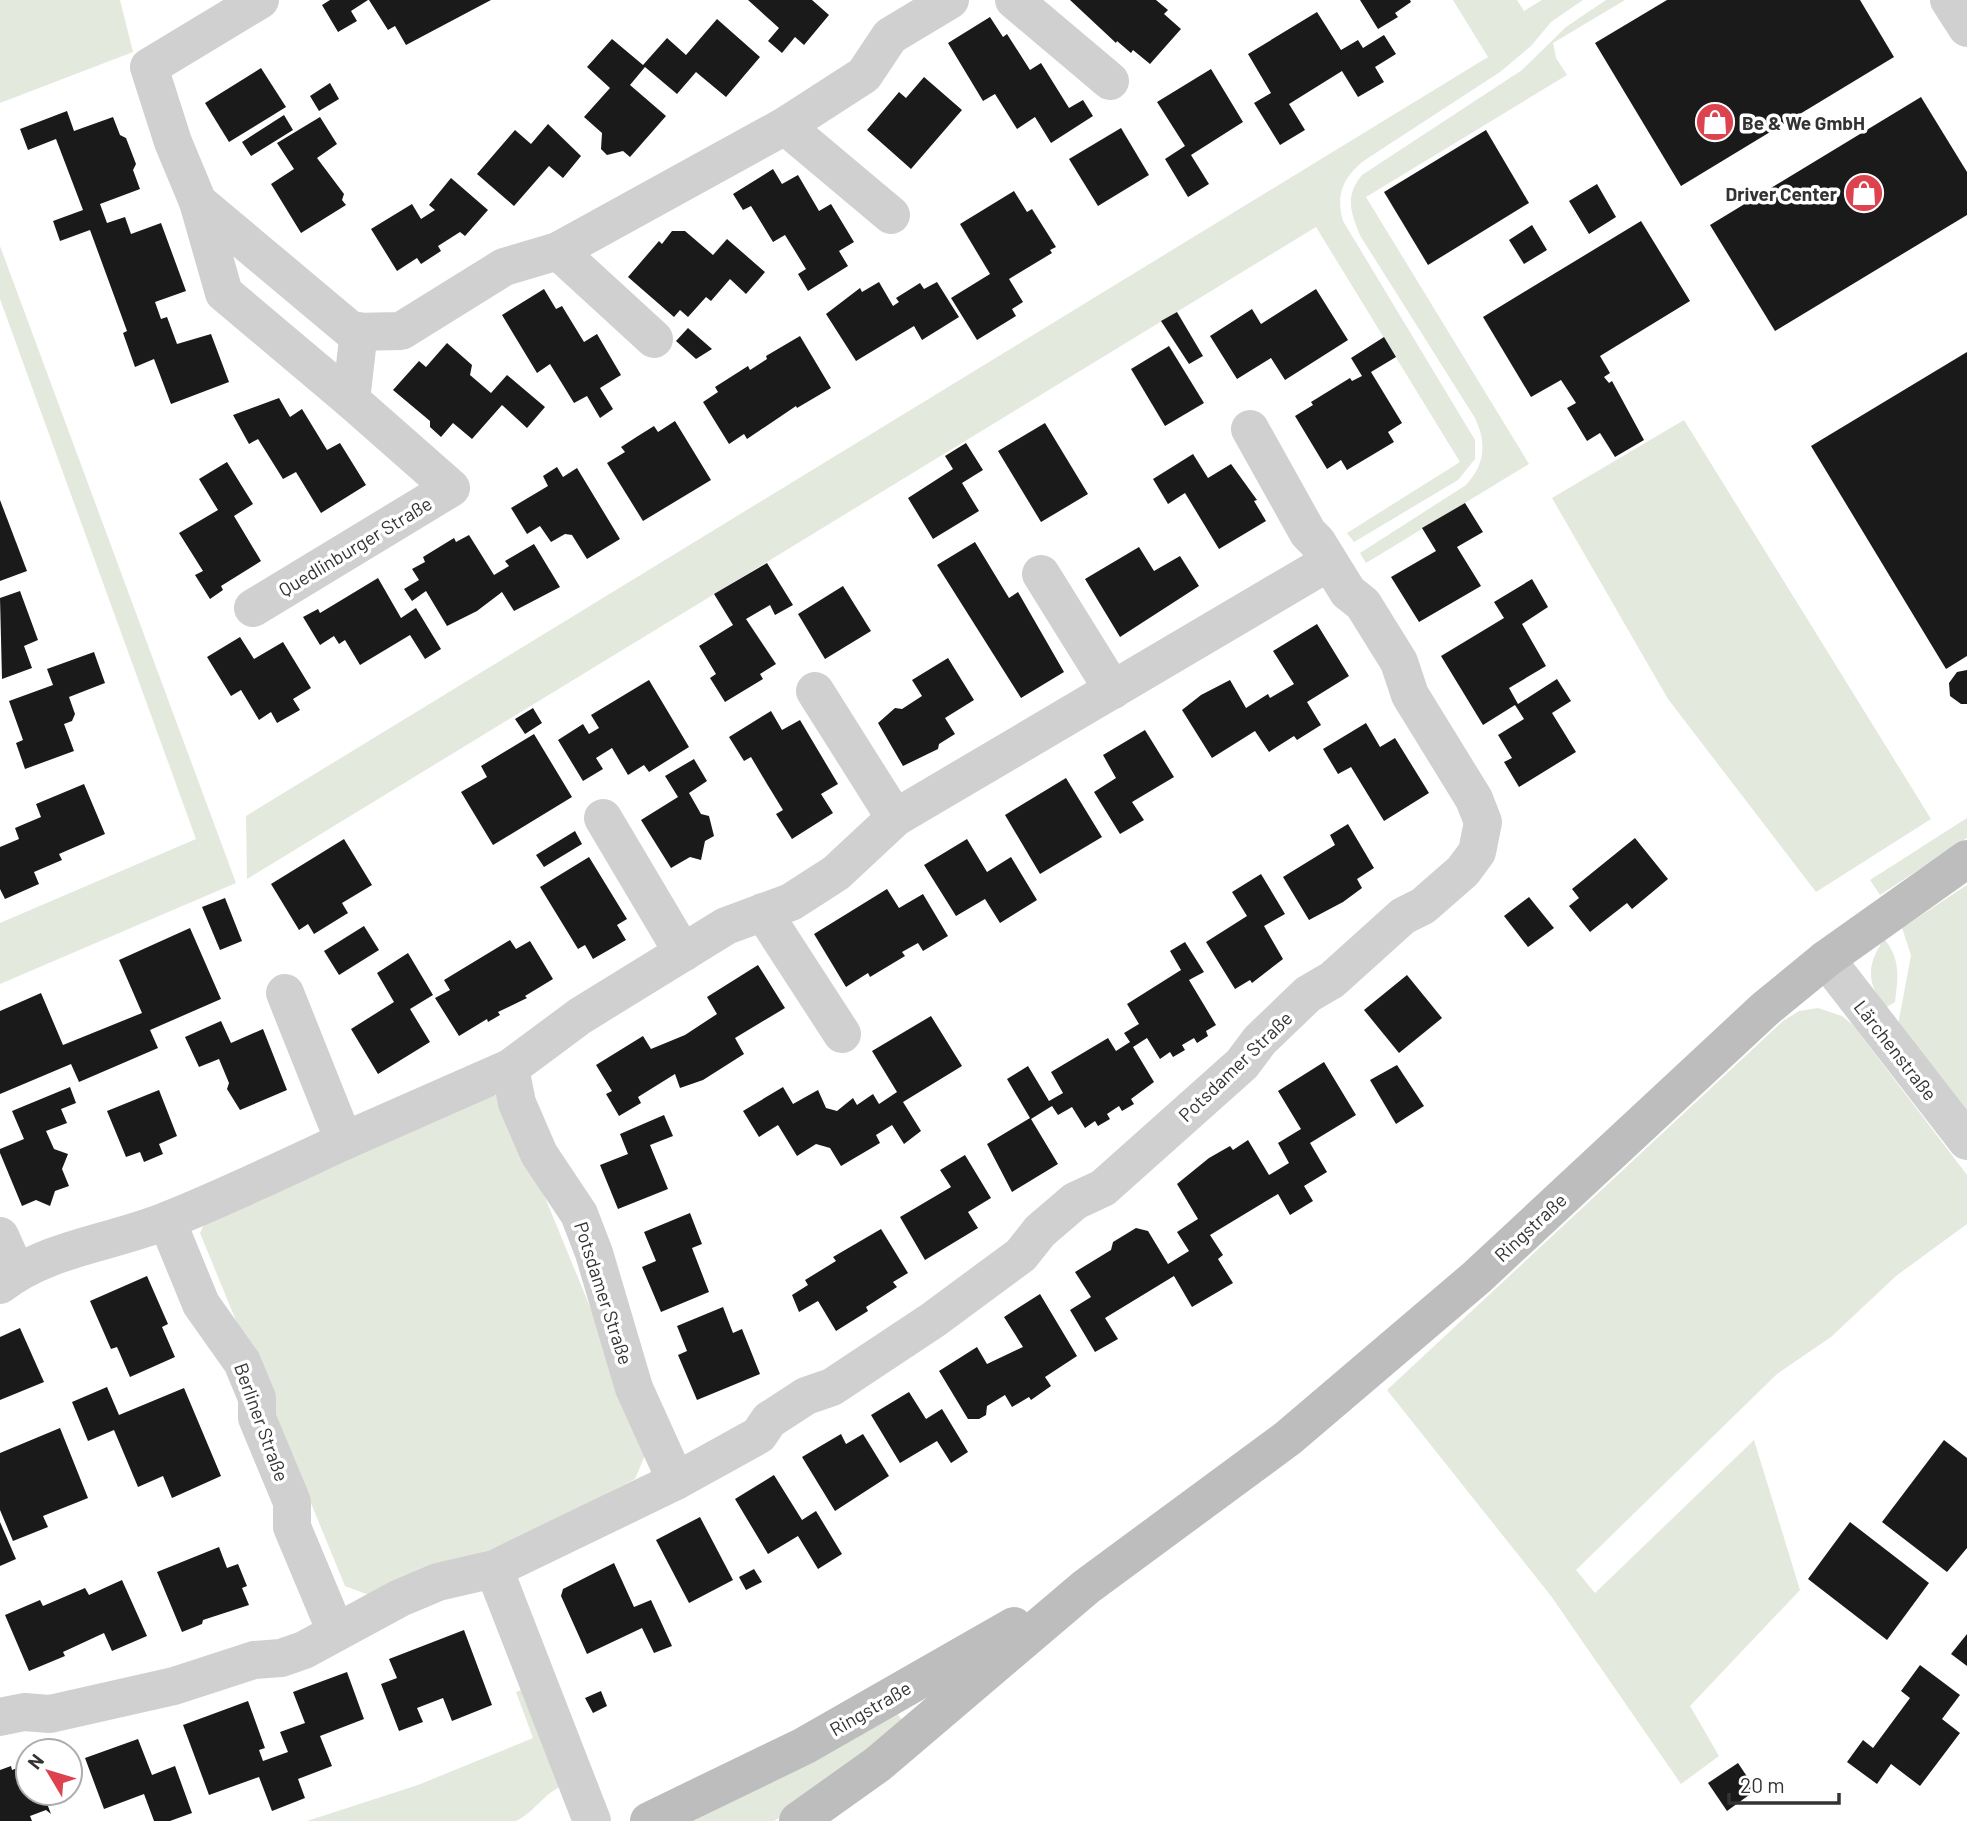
<svg xmlns="http://www.w3.org/2000/svg" width="1967" height="1821" viewBox="0 0 1967 1821" font-family="Barlow,sans-serif">
	<style>
		.green { fill: #e3e9dd }
		.building { fill: #1a1a1a }
		.lines { fill: none; stroke-linecap: round; stroke-linejoin: round }
		.minor { stroke: #d0d0d0; stroke-width: 38 }
		.secondary { stroke: #bdbdbd; stroke-width: 38 }
		.labels { text-anchor: middle; dominant-baseline: central; stroke-width: 7; stroke-linejoin: round; paint-order: stroke }
		.poi-label { font-size: 19px; font-weight: bold; fill: #333; stroke: #fff; text-anchor: start }
		.street-label { font-size: 19px; fill: #333; stroke: #fff }
	</style>
	<rect width="100%" height="100%" fill="#fff"/>
	<g class="green">
		<polygon points="0,0 120,0 133,52 0,103"/>
		<path d="M1453 0H1517L1524 11 1542 0H1583L1551 22 1531 46 1500 72 1365 160C1344 176 1335 194 1343 221L1475 440V459L1458 480 1354 542 1347 533 1460 462 1316 227 247 879 246 816 1488 57Z"/>
		<path d="M1606 0H1625L1553 43 1556 58 1567 75 1366 197 1529 464 1366 563 1360 553 1466 485C1485 464 1487 444 1475 418L1361 237C1351 214 1344 196 1362 175L1522 70 1566 27Z"/>
		<polygon points="0,246 236,883 0,984 0,923 196,839 0,299"/>
		<polygon points="1684,420 1931,819 1816,892 1668,699 1552,498"/>
		<polygon points="1967,818 1967,838 1880,895 1870,880"/>
		<polygon points="1967,885 1967,1116 1898,1025 1911,955 1902,928"/>
		<path d="M1884 939C1901 958 1898 979 1895 1002L1885 1008C1867 983 1866 965 1884 939Z"/>
		<polygon points="1818,1008 1842,1016 1853,1025 1967,1175 1967,1224 1896,1276 1831,1337 1777,1374 1576,1570 1595,1593 1754,1440 1800,1590 1690,1706 1719,1756 1681,1784 1551,1596 1387,1390 1783,1021 1799,1011"/>
		<polygon points="485,1091 505,1100 648,1448 635,1479 543,1528 374,1597 345,1586 200,1233 210,1211"/>
		<path d="M532 1686 562 1786C543 1794 535 1812 516 1821H307L418 1785 533 1738 516 1692Z"/>
		<polygon points="896,1712 904,1723 831,1783 774,1821 684,1821"/>
	</g>
	<g class="building">
		<polygon points="330,0 368,0 351,11 357,21 338,32 322,5"/>
		<polygon points="369,0 491,0 406,45 395,26 388,30"/>
		<polygon points="748,0 812,0 829,15 804,45 795,37 782,53 768,41 779,28"/>
		<polygon points="1070,0 1156,0 1168,10 1164,14 1181,29 1150,64 1133,50 1131,53 1117,41 1116,43"/>
		<polygon points="1360,0 1410,0 1411,2 1395,13 1398,17 1378,29"/>
		<polygon points="1667,0 1860,0 1894,57 1681,186 1595,43"/>
		<polygon points="1317,12 1341,50 1358,40 1363,48 1384,35 1396,54 1375,67 1384,82 1358,97 1342,71 1289,104 1305,130 1280,145 1254,103 1271,93 1248,54"/>
		<polygon points="990,17 1003,37 1007,34 1030,70 1041,63 1069,108 1083,100 1093,116 1051,143 1035,117 1017,129 995,94 983,101 948,43"/>
		<polygon points="717,19 760,57 726,97 696,72 677,94 645,67 630,85 666,116 630,157 623,151 607,155 601,149 602,133 584,117 610,88 587,67 612,39 643,65 667,38 686,55"/>
		<polygon points="261,68 286,107 229,142 205,103"/>
		<polygon points="1211,69 1243,122 1191,155 1209,184 1188,197 1165,159 1185,146 1157,102"/>
		<polygon points="924,77 962,110 911,169 867,130 899,92 906,98"/>
		<polygon points="330,83 339,99 319,111 310,96"/>
		<polygon points="1921,97 1967,172 1967,215 1775,331 1710,225"/>
		<polygon points="67,111 74,131 113,117 120,135 126,138 136,164 133,170 140,189 100,204 107,223 125,217 131,234 161,223 186,291 155,302 161,319 167,317 177,344 211,334 229,382 171,404 154,359 135,367 123,333 127,331 90,230 60,241 53,221 83,210 56,139 28,150 20,129"/>
		<polygon points="284,115 293,130 251,156 242,142"/>
		<polygon points="320,117 337,144 317,158 344,194 342,200 346,205 301,233 271,184 294,169 277,143"/>
		<polygon points="548,124 581,156 563,178 549,166 514,206 477,174 515,130 531,144"/>
		<polygon points="1121,128 1149,175 1098,206 1069,159"/>
		<polygon points="1486,130 1529,203 1428,265 1384,192"/>
		<polygon points="773,169 782,184 798,175 819,211 831,204 854,242 839,251 848,266 808,291 798,274 806,269 785,235 773,242 751,206 743,210 733,194"/>
		<polygon points="451,178 488,210 465,236 460,232 438,246 441,251 421,264 417,258 397,271 371,229 412,204 421,219 435,210 429,205"/>
		<polygon points="1597,184 1616,217 1589,234 1569,201"/>
		<polygon points="1014,191 1027,212 1032,209 1056,247 1050,250 1052,253 1009,279 1023,302 1012,309 1016,316 977,340 951,298 990,274 960,224"/>
		<polygon points="1641,221 1690,301 1600,356 1610,373 1604,377 1609,383 1612,381 1644,440 1615,457 1600,433 1587,441 1567,408 1576,403 1561,380 1531,397 1483,317"/>
		<polygon points="1532,225 1547,250 1524,264 1509,240"/>
		<polygon points="672,231 685,231 713,255 727,239 765,272 746,294 730,279 711,301 706,297 688,317 680,310 674,317 628,277 659,241 662,244"/>
		<polygon points="879,282 893,306 899,302 896,298 920,283 924,289 937,282 959,317 922,340 914,326 856,361 826,314 860,288 862,292"/>
		<polygon points="544,289 556,309 562,306 584,342 597,334 621,375 600,388 613,409 600,418 587,396 574,403 550,364 537,373 502,315"/>
		<polygon points="1316,289 1348,340 1285,380 1271,358 1237,379 1210,336 1252,309 1261,324"/>
		<polygon points="1177,312 1203,356 1189,364 1161,321"/>
		<polygon points="688,328 712,349 696,359 676,341"/>
		<polygon points="800,336 831,388 797,408 796,406 747,439 744,434 729,444 703,402 718,392 715,387 748,366 750,370 767,359 766,356"/>
		<polygon points="1384,337 1396,357 1371,372 1402,423 1388,432 1394,442 1347,470 1341,460 1327,469 1295,416 1313,405 1311,402 1350,378 1352,381 1362,376 1351,358"/>
		<polygon points="447,343 472,365 470,375 491,393 507,375 545,407 527,428 502,405 472,439 453,423 441,437 430,427 430,421 393,390 419,361 426,367"/>
		<polygon points="1169,346 1204,403 1165,426 1131,369"/>
		<polygon points="1967,352 1967,656 1946,669 1811,446"/>
		<polygon points="279,398 290,417 302,409 327,450 340,443 366,485 321,513 296,472 283,479 258,439 249,444 233,415"/>
		<polygon points="675,421 711,480 643,521 607,463 625,452 621,447 638,436 654,426 658,432"/>
		<polygon points="1045,423 1088,494 1041,522 998,451"/>
		<polygon points="966,443 983,470 962,483 979,511 933,539 908,498 953,469 945,456"/>
		<polygon points="1193,454 1208,478 1231,464 1257,500 1254,501 1266,521 1219,549 1185,493 1168,504 1153,479"/>
		<polygon points="227,462 253,504 234,516 261,561 221,586 223,590 210,599 195,575 203,571 179,533 218,510 199,479"/>
		<polygon points="557,467 563,477 577,468 620,539 587,559 572,535 565,534 551,542 540,526 527,534 511,508 548,486 543,476"/>
		<polygon points="0,500 27,571 0,581"/>
		<polygon points="1465,503 1483,532 1457,547 1481,586 1419,622 1391,577 1436,551 1422,528"/>
		<polygon points="469,535 494,575 509,566 505,561 534,544 560,587 514,611 502,592 477,611 447,626 426,591 412,601 404,589 419,580 412,569 425,562 423,557 454,538 456,542"/>
		<polygon points="975,542 1009,598 1018,592 1064,672 1021,698 937,565"/>
		<polygon points="1139,547 1154,571 1180,556 1199,586 1120,637 1085,579"/>
		<polygon points="767,563 793,605 775,615 770,605 746,619 776,664 760,674 763,679 725,702 710,678 716,674 699,646 733,625 714,594"/>
		<polygon points="378,578 401,618 416,608 441,649 425,659 410,635 360,665 345,640 339,644 334,636 320,645 303,617 318,609 320,613"/>
		<polygon points="1532,579 1548,607 1522,624 1546,666 1509,688 1518,704 1557,679 1571,701 1552,713 1576,752 1519,787 1504,762 1512,758 1498,735 1524,719 1515,705 1483,725 1441,656 1504,618 1494,602"/>
		<polygon points="843,586 871,631 825,659 798,614"/>
		<polygon points="20,591 38,640 24,646 32,668 2,679 0,598"/>
		<polygon points="1317,624 1349,676 1307,702 1321,725 1297,740 1294,736 1269,752 1255,731 1212,758 1182,710 1201,695 1230,680 1246,708 1268,694 1270,698 1294,684 1273,651"/>
		<polygon points="240,637 254,659 283,642 311,688 293,699 300,710 277,723 271,712 259,720 241,690 231,696 207,657"/>
		<polygon points="94,652 105,683 69,697 75,714 72,721 64,724 74,751 25,769 16,743 23,740 9,701 53,685 47,669"/>
		<polygon points="948,658 974,700 945,718 955,734 939,744 938,749 903,766 878,723 895,708 902,709 922,696 912,680"/>
		<polygon points="1967,670 1967,704 1961,704 1950,696 1949,683 1957,672"/>
		<polygon points="649,680 689,747 649,772 644,765 628,775 612,748 596,758 603,769 583,781 558,740 583,724 589,734 599,728 591,715"/>
		<polygon points="533,708 542,723 525,734 515,719"/>
		<polygon points="771,711 782,730 800,720 838,784 821,794 833,813 792,839 776,814 783,810 767,784 751,757 744,761 729,737"/>
		<polygon points="1366,723 1380,747 1395,738 1429,793 1384,821 1351,767 1338,774 1323,749"/>
		<polygon points="1145,730 1174,777 1132,802 1144,820 1120,834 1094,792 1116,778 1103,755"/>
		<polygon points="534,734 572,797 493,845 461,792 487,777 481,766"/>
		<polygon points="694,759 707,781 689,793 701,814 709,816 714,836 705,841 701,860 690,857 671,868 641,820 678,797 665,776"/>
		<polygon points="1066,778 1102,837 1040,874 1005,815"/>
		<polygon points="84,784 105,834 59,854 62,860 34,872 39,884 5,899 0,889 0,847 19,839 15,828 41,817 36,804"/>
		<polygon points="1348,824 1374,868 1357,879 1362,888 1343,902 1309,920 1283,877 1335,845 1330,835"/>
		<polygon points="575,831 582,844 544,867 536,855"/>
		<polygon points="1635,838 1668,879 1632,909 1627,903 1590,932 1569,906 1579,898 1572,889"/>
		<polygon points="344,839 372,885 342,903 348,913 314,934 308,924 299,930 271,884"/>
		<polygon points="967,839 987,872 1011,857 1037,900 1000,923 985,899 956,916 924,865"/>
		<polygon points="589,857 627,919 617,925 626,940 593,959 585,945 578,949 540,887"/>
		<polygon points="1261,874 1285,914 1264,926 1283,959 1252,983 1250,980 1235,989 1206,942 1247,916 1232,892"/>
		<polygon points="887,889 899,908 923,894 948,936 923,951 918,943 902,952 905,956 870,977 868,973 846,987 814,934"/>
		<polygon points="1529,897 1554,928 1528,947 1504,916"/>
		<polygon points="225,898 242,941 220,950 202,907"/>
		<polygon points="364,926 379,950 339,975 324,951"/>
		<polygon points="190,928 221,999 150,1030 158,1048 79,1082 71,1064 0,1094 0,1011 41,993 63,1045 142,1013 119,960"/>
		<polygon points="510,940 516,949 530,941 553,979 525,996 527,998 498,1012 500,1015 488,1022 487,1019 459,1036 435,998 450,990 444,980"/>
		<polygon points="1185,942 1204,972 1189,980 1216,1025 1206,1031 1208,1036 1197,1043 1194,1038 1182,1045 1185,1050 1173,1057 1170,1052 1160,1059 1147,1038 1133,1047 1154,1082 1131,1099 1134,1104 1122,1111 1119,1106 1107,1114 1110,1119 1098,1126 1095,1121 1085,1128 1072,1107 1058,1115 1052,1106 1031,1119 1058,1164 1012,1192 987,1144 1030,1118 1007,1079 1028,1066 1049,1101 1063,1093 1051,1072 1108,1038 1116,1051 1130,1042 1124,1033 1139,1024 1127,1004 1181,970 1170,951"/>
		<polygon points="408,953 433,995 410,1009 430,1042 378,1074 351,1029 394,1002 377,973"/>
		<polygon points="758,965 785,1008 735,1038 744,1054 703,1080 680,1088 675,1074 638,1097 641,1103 619,1116 606,1094 612,1091 596,1065 643,1036 651,1049 685,1035 717,1014 707,997"/>
		<polygon points="1407,975 1442,1018 1399,1053 1364,1010"/>
		<polygon points="931,1016 962,1066 903,1102 921,1131 904,1144 892,1125 876,1135 880,1143 841,1166 830,1148 816,1144 797,1156 778,1125 759,1137 743,1111 783,1087 793,1104 818,1090 826,1108 837,1111 853,1098 857,1105 873,1094 879,1104 897,1092 872,1051"/>
		<polygon points="221,1021 231,1043 263,1029 287,1090 240,1110 227,1089 229,1083 219,1059 199,1067 185,1037"/>
		<polygon points="1324,1062 1356,1115 1310,1143 1327,1172 1304,1186 1313,1201 1290,1215 1278,1194 1210,1235 1223,1255 1218,1259 1233,1283 1192,1307 1174,1276 1105,1318 1118,1339 1095,1352 1070,1310 1091,1297 1075,1272 1111,1250 1113,1242 1136,1228 1148,1231 1168,1264 1189,1251 1177,1232 1198,1219 1177,1184 1209,1158 1230,1146 1233,1150 1248,1140 1269,1175 1289,1163 1278,1143 1301,1129 1278,1091"/>
		<polygon points="1397,1065 1424,1106 1396,1124 1370,1080"/>
		<polygon points="70,1087 76,1103 61,1109 67,1123 46,1131 54,1149 68,1154 62,1169 69,1186 55,1191 50,1206 36,1200 22,1206 0,1153 0,1149 24,1139 12,1111"/>
		<polygon points="159,1090 177,1136 159,1144 163,1154 144,1162 140,1152 126,1157 107,1111"/>
		<polygon points="664,1115 673,1136 650,1145 668,1189 618,1209 600,1165 628,1154 620,1134"/>
		<polygon points="965,1155 991,1198 968,1212 978,1228 925,1260 900,1217 951,1187 940,1170"/>
		<polygon points="690,1213 702,1244 692,1248 709,1292 661,1312 642,1267 656,1261 644,1232"/>
		<polygon points="881,1229 908,1273 893,1282 897,1287 866,1307 868,1311 836,1331 818,1301 799,1312 792,1295 808,1285 805,1280 836,1261 833,1257"/>
		<polygon points="147,1276 168,1324 162,1327 175,1357 130,1377 117,1347 111,1349 90,1301"/>
		<polygon points="1040,1294 1077,1356 1045,1377 1051,1386 1031,1400 1029,1397 1012,1407 1005,1395 987,1406 986,1415 979,1419 968,1419 939,1371 977,1347 987,1364 1023,1347 1004,1317"/>
		<polygon points="723,1307 733,1333 742,1329 760,1374 697,1400 678,1355 687,1351 677,1326"/>
		<polygon points="20,1328 44,1382 0,1400 0,1337"/>
		<polygon points="107,1387 119,1415 184,1388 221,1476 172,1498 163,1476 138,1487 114,1430 88,1441 72,1402"/>
		<polygon points="909,1392 926,1419 942,1409 968,1452 951,1463 937,1441 900,1463 871,1415"/>
		<polygon points="60,1428 88,1498 43,1516 48,1527 13,1541 0,1510 0,1453"/>
		<polygon points="841,1434 846,1444 863,1434 889,1476 835,1511 802,1457"/>
		<polygon points="1944,1440 1967,1458 1967,1548 1947,1572 1882,1522"/>
		<polygon points="774,1475 802,1520 816,1511 842,1554 818,1569 798,1536 768,1554 735,1499"/>
		<polygon points="700,1517 733,1580 689,1603 656,1540"/>
		<polygon points="0,1522 16,1559 0,1566"/>
		<polygon points="1850,1522 1929,1583 1887,1640 1808,1579"/>
		<polygon points="219,1547 227,1568 238,1564 247,1586 242,1588 249,1605 203,1620 202,1624 182,1632 157,1572"/>
		<polygon points="614,1563 634,1607 651,1600 672,1646 654,1653 642,1628 587,1654 561,1596 563,1589"/>
		<polygon points="754,1569 762,1582 746,1590 739,1577"/>
		<polygon points="122,1580 147,1636 112,1651 104,1633 63,1652 65,1656 29,1671 5,1615 40,1600 43,1606 85,1588 89,1595"/>
		<polygon points="464,1630 492,1705 452,1721 443,1698 417,1708 423,1722 399,1731 381,1684 397,1678 389,1659"/>
		<polygon points="1967,1634 1967,1666 1951,1654"/>
		<polygon points="1920,1665 1960,1695 1942,1719 1960,1733 1920,1786 1891,1764 1877,1784 1847,1762 1863,1740 1873,1748 1910,1698 1901,1691"/>
		<polygon points="347,1672 364,1719 320,1736 332,1766 298,1779 305,1798 272,1811 259,1777 209,1795 183,1725 248,1701 265,1748 259,1750 263,1761 288,1752 280,1732 305,1723 293,1692"/>
		<polygon points="601,1691 607,1706 593,1713 585,1698"/>
		<polygon points="138,1739 152,1775 175,1766 192,1813 170,1821 154,1821 144,1794 104,1809 85,1758"/>
		<polygon points="1738,1763 1756,1790 1727,1811 1708,1783"/>
		<polygon points="28,1764 28,1793 43,1793 51,1814 46,1810 30,1816 32,1821 0,1821 0,1770 11,1766 12,1770"/>
	</g>
	<g class="lines">
		<g class="minor">
			<polyline points="260,0 149,67 173,142 198,202 353,332 401,331 504,267 558,251 785,126 864,75 890,36 950,0"/>
			<polyline points="1014,0 1110,81"/>
			<polyline points="1949,0 1967,28"/>
			<polyline points="785,126 891,215"/>
			<polyline points="198,202 224,293 351,400"/>
			<polyline points="558,251 654,339"/>
			<polyline points="1041,574 1113,690"/>
			<polyline points="253,608 451,488 351,400 359,331"/>
			<polyline points="815,691 895,818"/>
			<polyline points="603,818 683,953"/>
			<polyline points="763,912 842,1034"/>
			<polyline points="1826,959 1967,1141"/>
			<polyline points="285,993 344,1141 510,1068 580,1016 726,926 791,902 836,873 895,818 1329,562"/>
			<polyline points="510,1068 517,1103 539,1154 579,1214 594,1253 634,1388 676,1481"/>
			<polyline points="167,1221 201,1304 242,1362 257,1398 257,1418 292,1502 292,1527 336,1632"/>
			<polyline points="0,1236 16,1272"/>
			<path d="M0 1285C49 1247 113 1243 168 1220 228 1196 286 1168 344 1141"/>
			<polyline points="494,1569 592,1821"/>
			<polyline points="0,1717 24,1712 50,1714 174,1686 254,1660 281,1658 304,1650 400,1598 438,1582 494,1569 676,1481 759,1435 769,1420 806,1396 832,1387 933,1320 1021,1255 1040,1231 1075,1201 1103,1188 1242,1064 1260,1040 1308,994 1332,980 1403,916 1423,906 1463,871 1477,852 1483,822 1474,799 1410,695 1399,662 1363,604 1348,592 1317,542 1308,533 1250,429"/>
		</g>
		<g class="secondary">
			<polyline points="649,1821 804,1746 1014,1626"/>
			<polyline points="798,1821 878,1764 1086,1587 1288,1438 1477,1277 1765,1009 1826,959 1967,859"/>
		</g>
	</g>
	<defs>
		<g id="shop-disc" transform="scale(2.0125)"><circle r="9.5" fill="#dd424f" stroke="#fff"/><path d="M-5-2.5h2.3a2.7 3.5 0 0 1 5.4 0H5L5.5 6h-11ZM-1.5-2.5h3a1.5 2.3 0 0 0-3 0Z" fill="#fff"/></g>
	</defs>
	<g fill-rule="evenodd">
		<use href="#shop-disc" x="1715" y="122"/>
		<use href="#shop-disc" x="1864" y="193"/>
	</g>
	<g class="labels">
		<g class="poi-label">
			<text x="1742" y="122">Be &amp; We GmbH</text>
			<text x="1837" y="193" text-anchor="end">Driver Center</text>
		</g>
		<g class="street-label">
			<text transform="translate(355 546) rotate(-31)">Quedlinburger Straße</text>
			<text transform="translate(1896 1050) rotate(52)">Lärchenstraße</text>
			<text transform="translate(1235 1066) rotate(-44)">Potsdamer Straße</text>
			<text transform="translate(1530 1227) rotate(-43)">Ringstraße</text>
			<text transform="translate(604 1293) rotate(72)">Potsdamer Straße</text>
			<text transform="translate(262 1422) rotate(70)">Berliner Straße</text>
			<text transform="translate(870 1708) rotate(-30)">Ringstraße</text>
		</g>
	</g>
	<g transform="translate(49 1772) rotate(308)"><circle r="33" fill="#ffffff" stroke="#adadad" stroke-width="2"/>
	<path d="M0-5L12 26L0 18L-12 26Z" fill="#dd424f"/>
	<text y="-10" font-size="19" font-weight="bold" text-anchor="middle" fill="#333333">N</text>
	</g>
	<path d="M1729 1793v10h110v-10" fill="none" stroke="#333333" stroke-width="3.5"/>
	<text x="1740" y="1793" font-size="21" fill="#333333" stroke="#ffffff" stroke-width="5" paint-order="stroke">20 m</text>
</svg>
